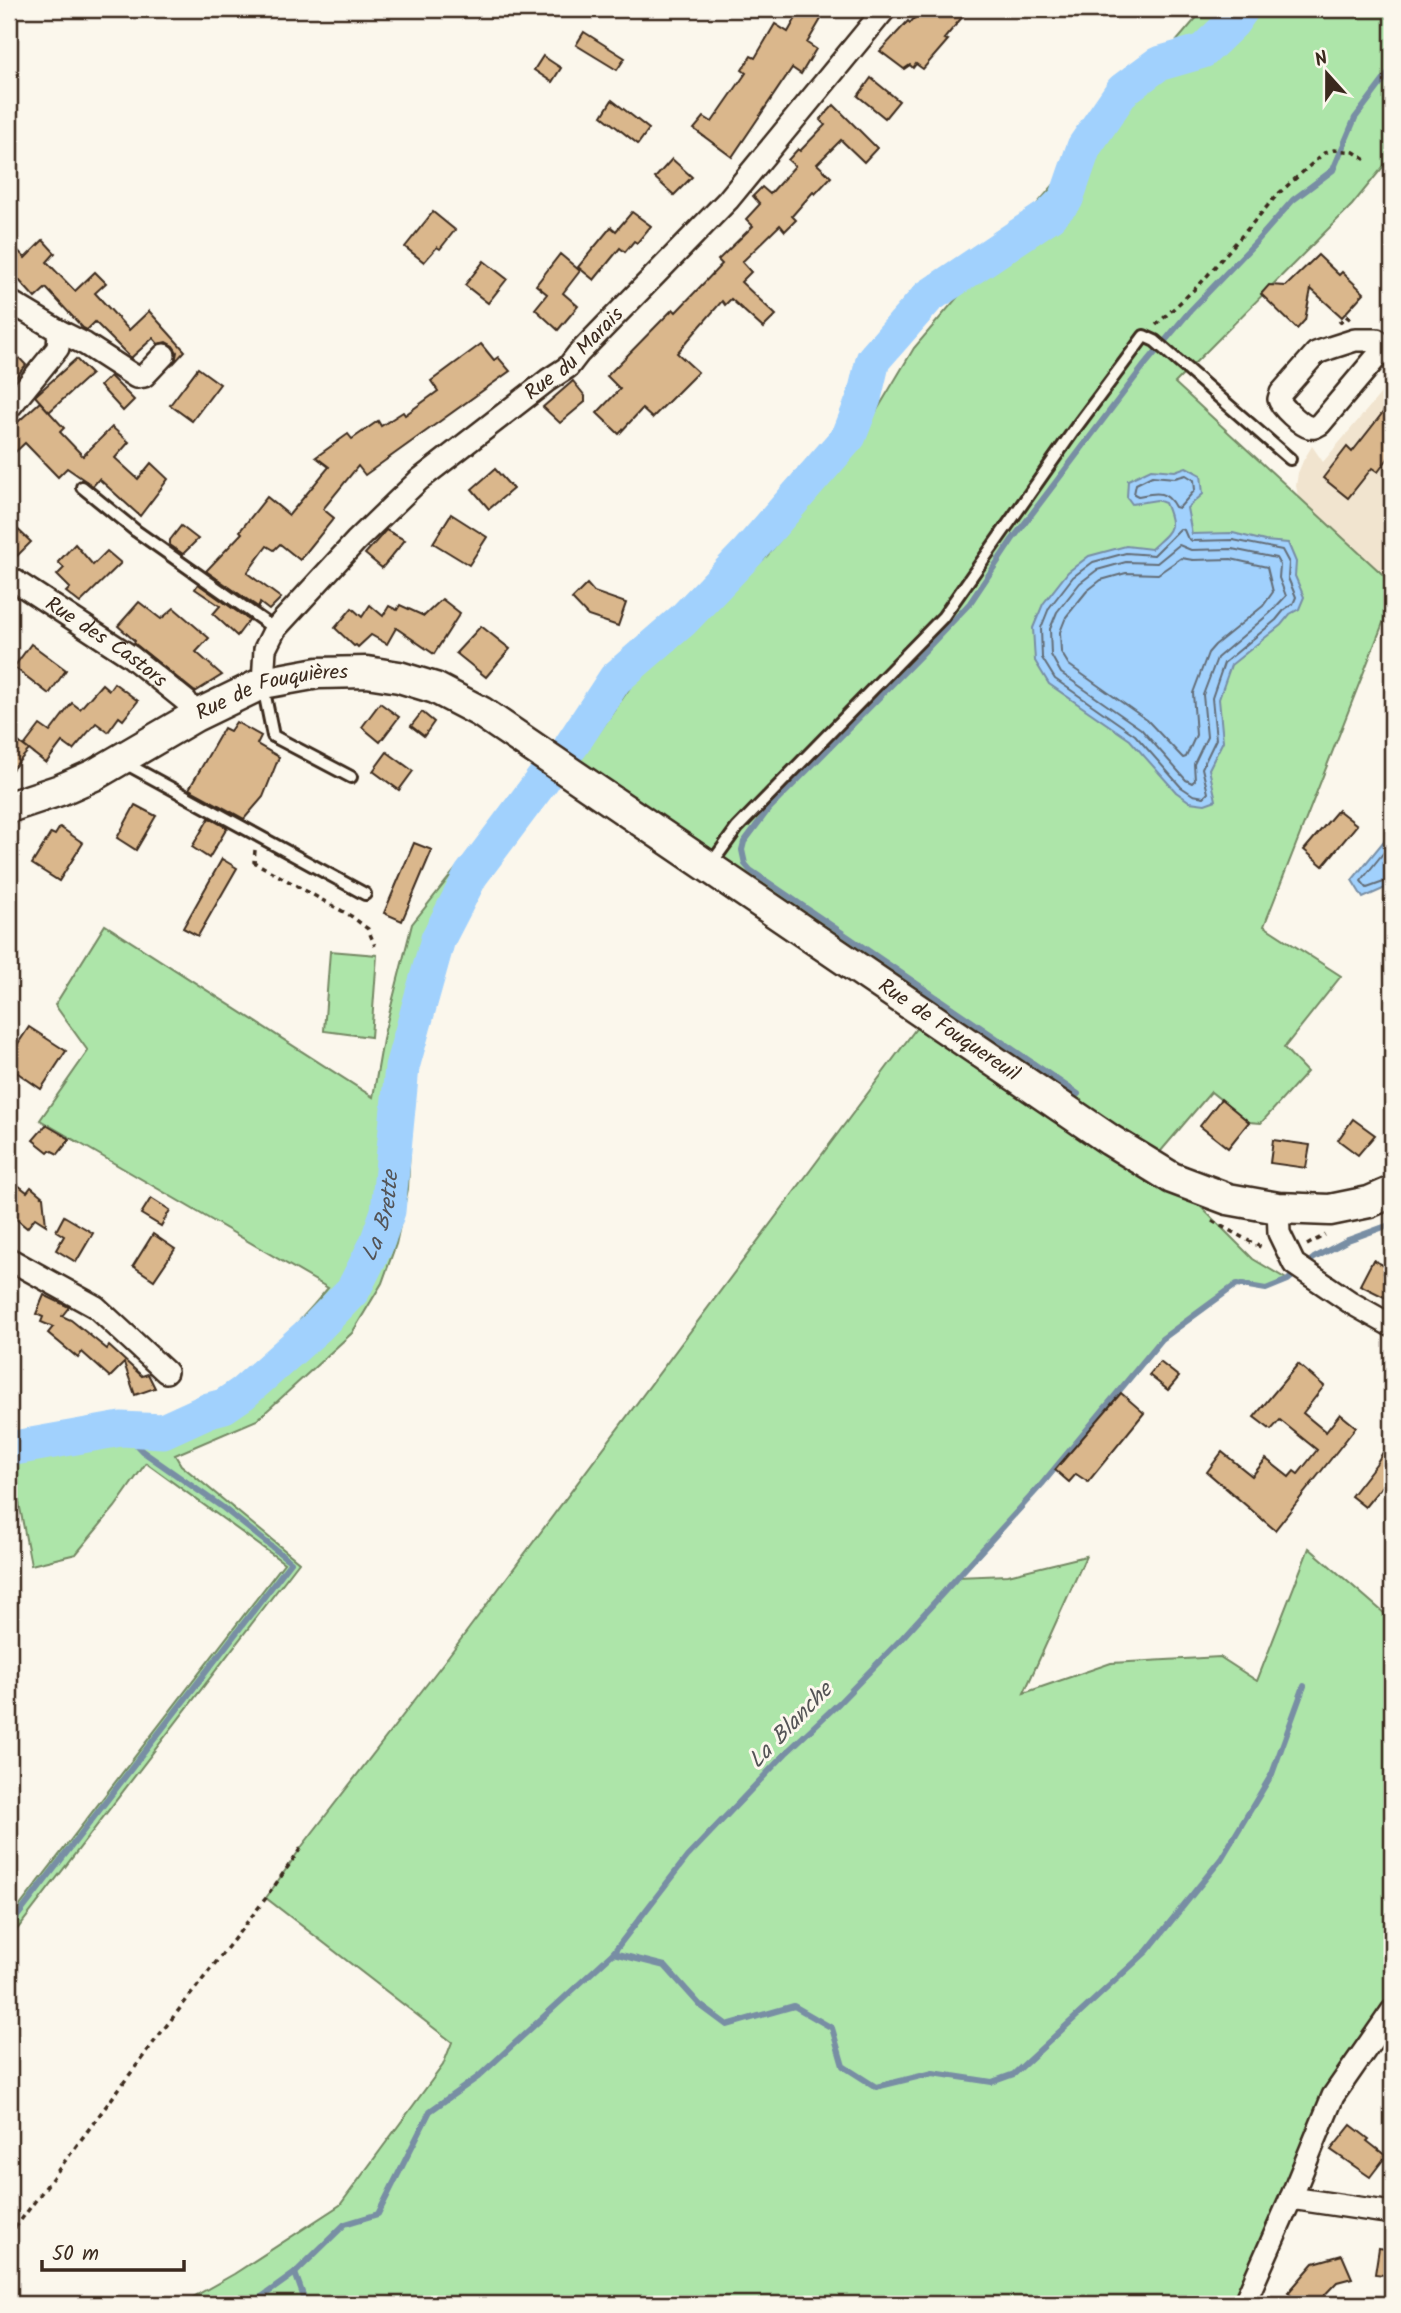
<svg xmlns="http://www.w3.org/2000/svg" width="1401" height="2313" viewBox="0 0 1401 2313" font-family="Kalam,sans-serif">
	<style>
		.built { fill: #f1e4cf }
		.green { fill: #ade5a9; stroke: #748864; stroke-width: 2 }
		.water { fill: #a1d1fd; stroke: #788ea4; stroke-width: 2 }
		.lines { fill: none; stroke-linecap: round; stroke-linejoin: round }
		.shore { stroke: #646d77; stroke-width: 2 }
		.stream { stroke: #788ea4; stroke-width: 6 }
		.river { stroke: #a1d1fd; stroke-width: 35 }
		.building { fill: #dab78c; stroke: #3b2a1e; stroke-width: 2 }
		.lane-casing { stroke: #3b2a1e; stroke-width: 16 }
		.street-casing { stroke: #3b2a1e; stroke-width: 26 }
		.secondary-casing { stroke: #3b2a1e; stroke-width: 35 }
		.path { stroke: #3b2a1e; stroke-width: 3.5; stroke-dasharray: 5 5; stroke-linecap: butt }
		.lane { stroke: #fbf7ec; stroke-width: 10 }
		.street { stroke: #fbf7ec; stroke-width: 21 }
		.secondary { stroke: #fbf7ec; stroke-width: 30 }
		.labels { text-anchor: middle; dominant-baseline: central; stroke-width: 6; stroke-linejoin: round; paint-order: stroke }
		.street-label { font-size: 21px; fill: #3b2a1e; stroke: #fbf7ec }
		.water-label { font-size: 23px; font-style: italic; fill: #545456; stroke: #fbf7ec }
	</style>
	<rect width="100%" height="100%" fill="#fbf7ec"/>
	<filter id="ink" filterUnits="userSpaceOnUse"><feTurbulence type="fractalNoise" baseFrequency=".0143" numOctaves="2"/><feDisplacementMap in="SourceGraphic" scale="14" xChannelSelector="R" yChannelSelector="G"/><feConvolveMatrix kernelMatrix="1 2 1 2 8 2 1 2 1" color-interpolation-filters="sRGB"/></filter>
	<g filter="url(#ink)">
		<polygon class="built" points="1392,380 1392,571 1386,578 1298,496 1296,486 1298,473 1303,461 1312,446 1323,462"/>
		<g class="green">
			<polygon points="1204,9 1392,9 1392,156 1352,205 1175,383 1392,583 1392,600 1264,926 1341,976 1284,1048 1307,1072 1261,1123 1249,1122 1211,1092 1149,1165 1172,1178 1253,1259 1288,1280 1266,1289 1237,1284 1162,1339 1049,1477 957,1577 1008,1575 1086,1556 1024,1693 1111,1663 1220,1657 1257,1681 1309,1548 1392,1620 1392,2011 1333,2096 1249,2296 1258,2304 181,2304 234,2274 340,2205 443,2065 452,2042 266,1898 303,1845 444,1662 926,1015 571,773 638,676 767,556 861,437 914,348"/>
			<path d="M532 773 553 790 492 871 449 937 416 1063 412 1104 408 1189 396 1244 382 1283 352 1333 257 1420 175 1455 181 1465 299 1562 9 1940V1920L284 1563 146 1463 115 1507 76 1554 31 1565 13 1471H9V1441C35 1436 61 1431 88 1428 122 1423 166 1421 197 1405 242 1383 296 1327 328 1288L40 1120 88 1051 55 1005 105 925 373 1097 384 1034 412 924Z"/>
			<polygon points="330,951 377,955 371,1037 324,1031"/>
		</g>
		<g class="water">
			<path d="M1186 467 1201 475 1203 494 1187 508 1192 534 1233 533 1265 541 1288 543 1296 562 1295 576 1304 597 1299 609 1290 614 1281 625 1231 665 1219 699 1223 741 1209 769 1216 800 1205 804 1190 802 1176 792 1130 740 1049 684 1035 661 1033 628 1043 604 1068 572 1089 556 1126 546 1151 549C1171 530 1177 530 1165 503L1157 500 1132 504 1127 497 1128 480 1151 469 1175 471Z"/>
			<polygon points="1392,831 1392,885 1363,898 1352,880"/>
		</g>
		<g class="lines">
			<g class="shore">
				<path d="M1186 475 1194 480 1195 490 1179 508 1175 507C1166 489 1155 493 1138 496L1134 494 1136 484 1152 476 1175 478Z"/>
				<polygon points="1180,529 1184,530 1187,537 1192,541 1233,540 1282,550 1289,563 1288,578 1296,597 1293,604 1285,609 1276,620 1224,663 1212,698 1216,739 1202,768 1208,793 1204,797 1193,795 1181,787 1135,735 1055,679 1042,658 1041,628 1049,608 1073,577 1093,562 1126,553 1154,555"/>
				<polygon points="1179,545 1191,550 1232,549 1276,558 1280,565 1279,578 1286,596 1270,613 1217,658 1203,695 1207,737 1194,764 1195,780 1192,783 1186,780 1141,729 1061,673 1051,655 1050,629 1057,612 1080,583 1097,570 1126,562 1157,563"/>
				<polygon points="1181,558 1193,560 1231,559 1267,567 1273,592 1263,606 1215,645 1208,653 1193,693 1196,735 1186,757 1183,758 1147,720 1069,665 1061,652 1060,632 1066,617 1087,591 1101,580 1126,573 1158,574"/>
				<polyline points="1392,842 1361,881 1367,888 1392,879"/>
			</g>
			<g class="stream">
				<polyline points="1078,1094 750,870 745,864 742,850 744,842 768,810 919,657 970,603 1012,540 1143,367 1190,311 1257,241 1293,200 1333,170 1355,118 1392,69"/>
				<polyline points="9,1927 291,1562 222,1507 142,1451 121,1429"/>
				<polyline points="613,1953 665,1966 700,2005 727,2025 794,2006 832,2028 843,2066 876,2087 933,2073 992,2082 1014,2074 1147,1951 1221,1859 1272,1774 1304,1686"/>
				<polyline points="295,2273 303,2295 302,2304"/>
				<polyline points="252,2304 295,2273 345,2224 378,2214 430,2111 478,2077 613,1953 687,1857 787,1752 839,1703 903,1637 1042,1484 1162,1339 1237,1284 1266,1289 1288,1280 1314,1258 1348,1240 1392,1224"/>
			</g>
			<g class="river">
				<polyline points="571,746 615,679 683,620 748,552 849,436 864,398 873,360 928,297 1050,215 1066,199 1084,147 1123,90 1158,64 1203,51 1232,23 1242,9"/>
				<path id="s1" d="M9 1449 121 1429 163 1431 209 1410 224 1406 243 1393 317 1327 353 1290 376 1245 388 1211 402 1067 438 939 471 875 543 779"/>
			</g>
		</g>
		<g class="building">
			<polygon points="801,9 827,9 807,43 816,49 801,74 792,68 732,157 694,129 704,117 712,122 746,73 742,70 751,56 755,58 775,24 788,32"/>
			<polygon points="922,9 969,9 944,39 948,40 923,69 916,64 913,68 910,65 904,69 880,51 908,21 910,23"/>
			<polygon points="584,32 625,58 617,70 576,45"/>
			<polygon points="543,56 561,68 552,82 534,70"/>
			<polygon points="871,78 899,101 885,118 858,96"/>
			<polygon points="612,100 649,129 638,144 602,116"/>
			<polygon points="834,105 877,148 864,162 841,140 817,164 831,177 815,194 813,192 792,216 796,220 785,231 780,225 742,262 751,272 741,282 776,315 763,328 731,299 725,305 722,301 677,353 698,372 652,418 642,409 619,434 597,413 620,389 607,376 673,309 676,312 722,264 718,260 753,226 746,219 760,204 753,196 762,187 770,194 795,166 788,160 798,149 800,151 825,125 820,120"/>
			<polygon points="672,159 692,177 674,195 655,178"/>
			<polygon points="433,212 455,230 440,249 437,247 424,262 405,247"/>
			<polygon points="632,212 651,226 637,243 634,241 625,252 620,248 594,280 578,267 611,227 616,231"/>
			<polygon points="43,240 55,253 47,262 75,291 95,272 106,283 95,293 129,330 149,311 185,351 175,362 177,352 173,346 166,342 158,344 153,338 131,358 95,322 87,330 83,328 46,288 35,298 9,269 9,241 25,258"/>
			<polygon points="560,254 580,271 563,293 578,306 558,330 535,309 547,294 536,285"/>
			<polygon points="1318,255 1339,275 1342,272 1364,293 1342,317 1311,289 1305,320 1297,329 1261,294 1269,285 1286,286"/>
			<polygon points="484,261 507,279 488,303 465,285"/>
			<polygon points="481,344 494,360 498,357 510,371 365,475 358,466 323,509 334,518 300,560 280,544 274,550 267,546 247,573 281,598 269,610 260,603 258,607 206,571 242,533 240,531 267,497 289,515 329,467 316,457 348,434 352,439 378,421 381,426 403,412 405,415 438,391 431,381"/>
			<polygon points="9,347 26,365 9,385"/>
			<polygon points="76,359 91,374 49,412 35,396"/>
			<polygon points="198,368 220,384 192,421 170,405"/>
			<polygon points="110,376 134,400 123,411 100,386"/>
			<polygon points="573,381 585,396 585,402 560,423 543,407"/>
			<polygon points="1392,401 1392,453 1378,472 1372,468 1348,498 1323,478 1347,447 1352,452"/>
			<polygon points="40,402 64,428 60,432 83,456 112,427 129,442 115,458 138,479 151,463 168,479 140,516 99,479 93,486 67,468 58,477 25,443 9,458 9,430"/>
			<polygon points="495,469 513,489 489,509 472,489"/>
			<polygon points="451,514 487,537 469,565 433,543"/>
			<polygon points="9,521 31,542 17,556 9,550"/>
			<polygon points="181,526 198,539 183,554 170,545 170,540"/>
			<polygon points="386,530 405,540 382,568 365,554"/>
			<polygon points="75,544 93,565 107,551 121,563 80,603 66,592 70,588 57,575 64,568 58,562"/>
			<polygon points="198,584 249,620 237,636 213,614 220,606 195,589"/>
			<polygon points="587,584 594,592 626,603 618,626 588,616 572,599"/>
			<polygon points="442,599 460,613 434,654 396,628 387,644 371,635 358,647 356,645 354,646 335,628 352,608 362,617 370,605 383,616 389,606 397,610 400,605 424,616"/>
			<polygon points="139,602 161,619 174,608 209,638 196,652 222,675 195,692 134,643 135,641 118,626"/>
			<polygon points="481,626 510,649 486,677 456,653"/>
			<polygon points="31,644 66,670 49,694 14,667"/>
			<polygon points="114,683 138,701 123,720 119,717 108,732 96,723 73,750 62,742 46,763 24,746 40,725 50,732 72,703 80,709 102,684 109,690"/>
			<polygon points="380,703 399,717 380,742 362,727"/>
			<polygon points="422,712 434,722 424,736 411,726"/>
			<polygon points="236,722 261,736 257,744 279,757 263,797 244,819 189,789 224,728 230,731"/>
			<polygon points="9,735 29,750 9,773"/>
			<polygon points="387,752 413,771 399,790 373,771"/>
			<polygon points="135,805 156,816 136,850 117,838"/>
			<polygon points="1338,810 1357,825 1323,866 1304,850"/>
			<polygon points="209,818 227,828 209,858 192,847"/>
			<polygon points="60,827 83,843 59,881 32,864 51,833 55,835"/>
			<polygon points="414,843 432,850 402,921 384,913"/>
			<polygon points="222,859 237,868 198,936 183,928"/>
			<polygon points="29,1027 66,1051 41,1089 9,1067 9,1057"/>
			<polygon points="1221,1099 1249,1122 1228,1148 1200,1126"/>
			<polygon points="1353,1119 1375,1135 1358,1155 1338,1140"/>
			<polygon points="46,1125 70,1139 58,1154 50,1150 48,1152 33,1140"/>
			<polygon points="1273,1140 1310,1145 1306,1168 1270,1163"/>
			<polygon points="9,1178 27,1192 31,1187 43,1197 46,1225 35,1218 27,1228 9,1213"/>
			<polygon points="151,1198 170,1210 161,1226 141,1214"/>
			<polygon points="64,1216 93,1233 76,1262 56,1250 64,1236 56,1231"/>
			<polygon points="153,1234 175,1249 154,1280 133,1266"/>
			<polygon points="1373,1260 1387,1267 1384,1273 1392,1276 1392,1301 1360,1285"/>
			<polygon points="44,1295 69,1307 62,1316 71,1320 107,1349 109,1346 142,1376 148,1374 155,1388 135,1395 124,1363 110,1377 82,1352 78,1358 48,1333 53,1327 41,1322 43,1317 36,1314"/>
			<polygon points="1160,1362 1179,1377 1168,1390 1149,1375"/>
			<polygon points="1298,1364 1324,1386 1303,1413 1326,1432 1340,1414 1356,1427 1275,1530 1207,1472 1222,1452 1252,1476 1266,1459 1289,1477 1294,1471 1298,1474 1317,1450 1280,1420 1271,1430 1254,1417"/>
			<polygon points="1121,1393 1144,1413 1088,1482 1076,1474 1069,1482 1055,1470"/>
			<polygon points="1392,1437 1392,1474 1365,1507 1351,1496 1376,1464"/>
			<polygon points="1351,2125 1369,2139 1367,2141 1386,2156 1370,2177 1331,2150"/>
			<polygon points="1379,2248 1392,2250 1392,2276 1375,2274"/>
			<polygon points="1342,2255 1352,2278 1337,2282 1316,2304 1301,2304 1288,2293 1314,2263"/>
		</g>
		<g class="lines">
			<g class="lane-casing">
				<g id="lane">
					<polyline points="82,487 136,531 275,629"/>
					<polyline points="263,686 273,736 351,777"/>
					<polyline points="123,762 365,894"/>
					<polyline points="711,864 737,828 943,617 1077,426 1144,336 1155,341 1290,459"/>
				</g>
			</g>
			<g class="street-casing">
				<g id="street">
					<polyline points="9,301 59,331 58,348 9,408"/>
					<polyline points="59,331 85,344 136,377 144,376 164,355"/>
					<path d="M1385 347 1320 424C1315 427 1314 428 1309 427 1301 425 1281 407 1279 399L1281 393 1316 353 1330 348 1355 340H1377L1392 353"/>
					<path id="s2" d="M9 577 130 656 186 701 195 716"/>
					<path id="s3" d="M263 683 265 649 275 629 356 541 419 480 548 380 568 367 578 354 728 200 885 9"/>
					<polyline points="1278,1208 1279,1233 1294,1264 1353,1304 1392,1326"/>
					<polyline points="9,1259 96,1307 166,1372"/>
					<polyline points="1291,2198 1392,2213"/>
					<polyline points="1244,2304 1291,2198 1333,2096 1392,2011"/>
				</g>
			</g>
			<g class="secondary-casing">
				<g id="secondary">
					<path id="s4" d="M9 807 60 790 94 775 195 716 263 683 318 673 367 672 399 677 435 688 481 712 1110 1140 1172 1178 1228 1199 1278 1208 1330 1210 1369 1202 1392 1192"/>
				</g>
			</g>
			<g class="path">
				<polyline points="1339,323 1346,316 1352,321"/>
				<polyline points="1156,325 1200,284 1277,195 1324,153 1334,150 1354,152 1366,160"/>
				<polyline points="255,850 254,862 351,916 368,929 375,946"/>
				<polyline points="1212,1221 1264,1249"/>
				<polyline points="1307,1245 1325,1235"/>
				<polyline points="9,2236 160,2034 266,1898 303,1845"/>
			</g>
			<use href="#lane" class="lane"/>
			<use href="#street" class="street"/>
			<use href="#secondary" class="secondary"/>
		</g>
	</g>
	<g class="labels">
		<g class="street-label">
			<text stroke="none"><textPath href="#s3" startOffset="464">Rue du Marais</textPath></text>
			<text stroke="none"><textPath href="#s2" startOffset="117">Rue des Castors</textPath></text>
			<text stroke="none"><textPath href="#s4" startOffset="290">Rue de Fouquières</textPath></text>
			<text stroke="none"><textPath href="#s4" startOffset="1076">Rue de Fouquereuil</textPath></text>
		</g>
		<g class="water-label">
			<text stroke="none"><textPath href="#s1" startOffset="476">La Brette</textPath></text>
			<text transform="translate(791 1726) rotate(-46)">La Blanche</text>
		</g>
	</g>
	<rect width="1401" height="2313" fill="none" stroke="#fbf7ec" stroke-width="35"/>
	<rect x="18" y="18" width="1366" height="2278" fill="none" stroke="#3b2a1e" stroke-width="2.5" filter="url(#ink)"/>
	<g transform="translate(1327 74) rotate(339)" stroke="#fbf7ec" stroke-width="5" paint-order="stroke">
	<path d="M0-5L12 26L0 18L-12 26Z" fill="#3b2a1e"/>
	<text y="-10" font-size="19" font-weight="bold" text-anchor="middle" fill="#3b2a1e">N</text>
	</g>
	<path d="M42 2260v10h142v-10" fill="none" stroke="#3b2a1e" stroke-width="3.5"/>
	<text x="52" y="2260" font-size="21" fill="#3b2a1e" stroke="#fbf7ec" stroke-width="5" paint-order="stroke">50 m</text>
</svg>
